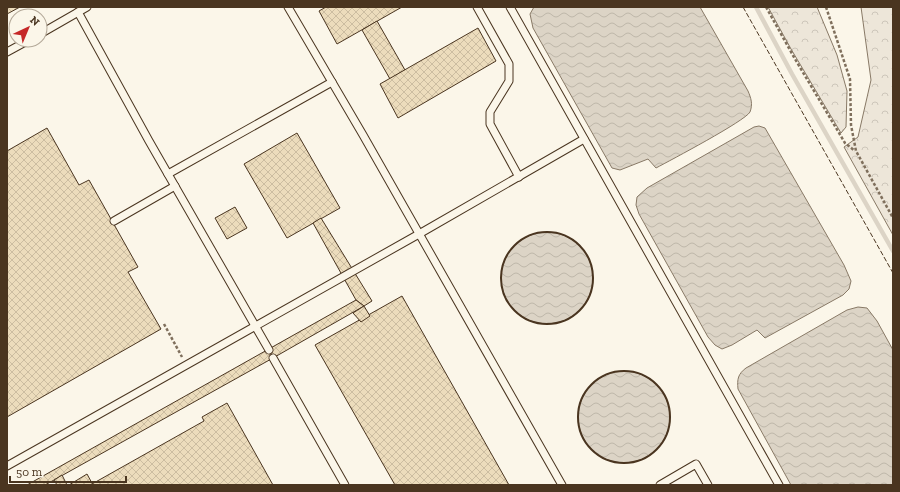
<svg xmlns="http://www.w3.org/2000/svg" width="900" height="492" viewBox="0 0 900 492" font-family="'Zilla Slab',serif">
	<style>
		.forest { fill: url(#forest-crowns); stroke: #887966 }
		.water { fill: url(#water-waves); stroke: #887966 }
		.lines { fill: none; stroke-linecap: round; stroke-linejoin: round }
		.stream { stroke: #dcd4c6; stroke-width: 4.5 }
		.building { fill: url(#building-cross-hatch); stroke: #4a3520 }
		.service-casing { stroke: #4a3520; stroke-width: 9 }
		.path { stroke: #7f6f5c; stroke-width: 2.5; stroke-dasharray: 3 2; stroke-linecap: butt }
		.service { stroke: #fbf6e9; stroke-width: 7 }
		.fence { stroke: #4a3520; stroke-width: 1; stroke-dasharray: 5 2; stroke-linecap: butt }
		.wall { stroke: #4a3520; stroke-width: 2 }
	</style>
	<defs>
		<pattern id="forest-crowns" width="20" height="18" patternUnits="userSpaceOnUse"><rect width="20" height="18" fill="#ede6d9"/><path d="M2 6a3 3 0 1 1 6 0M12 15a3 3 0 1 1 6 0" fill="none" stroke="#cdc6ba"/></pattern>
		<pattern id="water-waves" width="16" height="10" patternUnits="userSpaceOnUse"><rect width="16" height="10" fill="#dcd4c6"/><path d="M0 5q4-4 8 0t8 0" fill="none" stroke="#beb7aa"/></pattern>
		<pattern id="building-cross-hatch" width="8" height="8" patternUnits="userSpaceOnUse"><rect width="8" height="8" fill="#ecdcbc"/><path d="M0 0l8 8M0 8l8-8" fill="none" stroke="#ccbda1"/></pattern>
	</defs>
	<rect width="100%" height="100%" fill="#fbf6e9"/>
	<g class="forest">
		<polygon points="768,7 817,7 837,55 847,91 846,127 841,133 791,49"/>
		<polygon points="861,7 893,7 893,235 844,147 858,137 871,80"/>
	</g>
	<g class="water">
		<path d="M534 7H700L748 91C751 98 753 104 750 112 745 121 671 160 656 168L648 159 620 170 612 168 533 28 530 14Z"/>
		<polygon points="759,126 765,128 844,265 851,281 849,289 843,295 765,338 757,330 732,345 722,349 715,345 708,337 639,214 636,205 637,197 647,188 754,127"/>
		<circle cx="547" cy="278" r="46"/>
		<path d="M858 307 867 308 877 321 893 350V485H791L738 389C737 379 738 374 746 368L847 310Z"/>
		<circle cx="624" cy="417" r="46"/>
	</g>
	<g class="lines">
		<polyline class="stream" points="756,7 792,74 893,251"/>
	</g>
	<g class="building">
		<polygon points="7,7 20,7 7,14"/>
		<polygon points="326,7 402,7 337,44 319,11"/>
		<polygon points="377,21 405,70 390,79 362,30"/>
		<polygon points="478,28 496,61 398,118 380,84"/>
		<polygon points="47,128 79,185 89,180 138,267 128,272 161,329 7,417 7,151"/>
		<polygon points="297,133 340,208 287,238 244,164"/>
		<polygon points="235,207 247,228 227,239 215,218"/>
		<polygon points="321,218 372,301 364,306 356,300 313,223"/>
		<polygon points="402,296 509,485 395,485 315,345"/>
		<polygon points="356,300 364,306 273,358 45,485 27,485"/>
		<polygon points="364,306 370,316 361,322 353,313"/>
		<polygon points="227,403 273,485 93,485 92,484 204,421 202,417"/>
		<polygon points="87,474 93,485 69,485"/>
		<polygon points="62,475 67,485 57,485 54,480"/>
	</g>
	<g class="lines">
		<g class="service-casing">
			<g id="service">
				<polyline points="288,7 363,135 562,485"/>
				<polyline points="477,7 509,64 509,81 490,112 490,124 519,177"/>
				<polyline points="510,7 779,485"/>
				<polyline points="78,12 149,141 269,350"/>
				<polyline points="40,34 87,7"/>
				<polyline points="7,52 29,40"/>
				<polyline points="168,174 332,82"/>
				<polyline points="114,221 175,186"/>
				<polyline points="273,358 345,485"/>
				<polyline points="7,466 419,234 584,139"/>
				<polyline points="660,485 696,464 708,485"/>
			</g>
		</g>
		<g class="path">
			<polyline points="766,7 795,59 845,143 855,151"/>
			<polyline points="826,7 850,79 851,125 856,151 893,218"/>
			<polyline points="164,324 182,357"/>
		</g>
		<use href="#service" class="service"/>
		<polyline class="fence" points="743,7 893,273"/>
		<g class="wall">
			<circle cx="547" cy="278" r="46"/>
			<circle cx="624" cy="417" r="46"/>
		</g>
	</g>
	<rect width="900" height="492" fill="none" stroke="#4a3520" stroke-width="16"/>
	<g transform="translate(28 28) rotate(44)"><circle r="19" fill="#fbf6e9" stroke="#b4a999"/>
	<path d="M0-3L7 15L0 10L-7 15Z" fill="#c62828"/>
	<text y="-6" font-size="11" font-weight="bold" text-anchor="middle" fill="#4a3520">N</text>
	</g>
	<path d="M10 476v6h116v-6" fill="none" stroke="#4a3520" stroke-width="2"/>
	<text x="16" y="476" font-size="12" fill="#4a3520" stroke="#fbf6e9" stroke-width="3" paint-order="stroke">50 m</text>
</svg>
